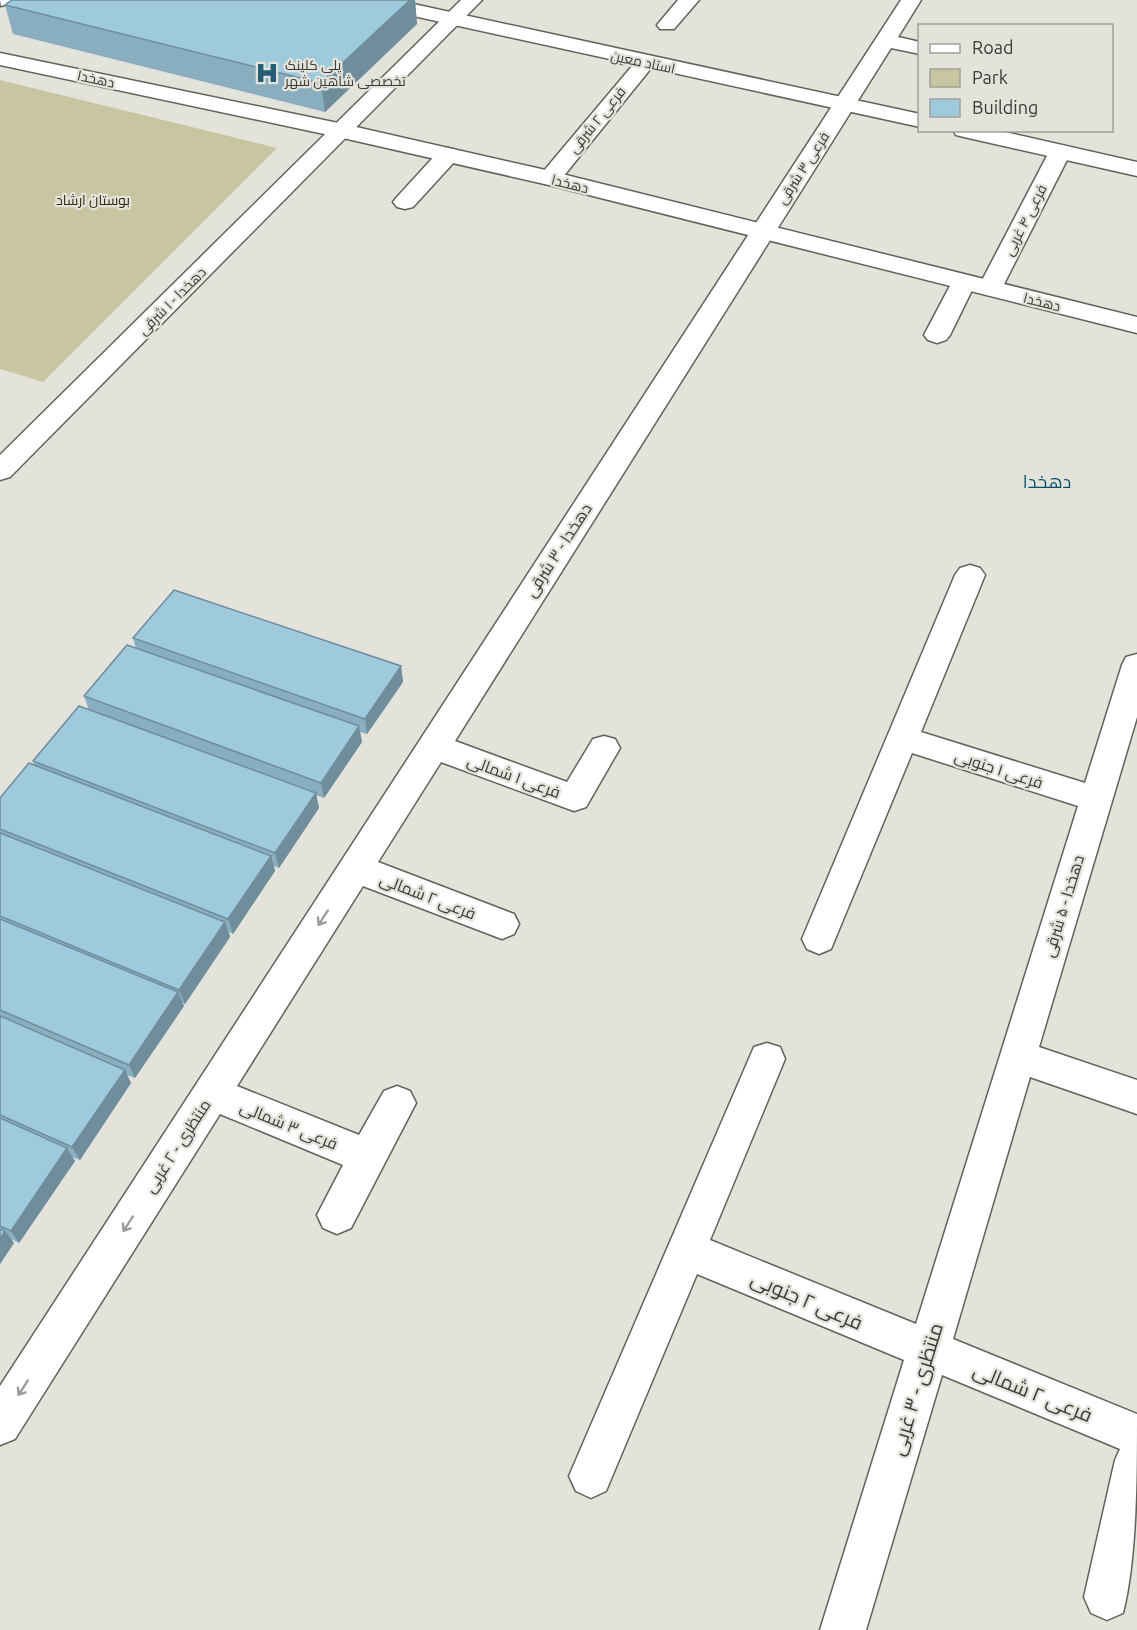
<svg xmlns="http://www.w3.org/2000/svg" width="1137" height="1630" viewBox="0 0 1137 1630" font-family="Ubuntu,Cairo,sans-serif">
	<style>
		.green { fill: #c7c6a1 }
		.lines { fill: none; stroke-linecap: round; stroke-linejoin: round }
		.street-casing { stroke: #62625b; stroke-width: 3 }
		.secondary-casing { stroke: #62625b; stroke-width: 3 }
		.primary-casing { stroke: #62625b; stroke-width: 3 }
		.street { fill: #fff; fill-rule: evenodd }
		.secondary { fill: #fff; fill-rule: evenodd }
		.primary { fill: #fff; fill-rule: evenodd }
		.wall { fill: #89aebf }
		.shaded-wall { fill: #6f8d9b }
		.building { fill: #9fcade; stroke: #6f8d9b; stroke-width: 1.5 }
		.oneway { stroke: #9d9d9c }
		.labels { text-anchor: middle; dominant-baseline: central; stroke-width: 4.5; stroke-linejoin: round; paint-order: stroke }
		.far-street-label { font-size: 14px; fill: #3b3b38; stroke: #e3e3db }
		.far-poi-label { font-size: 14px; fill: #3b3b38; stroke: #e3e3db; text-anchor: start }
		.far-park-label { font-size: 14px; fill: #2d2c0b; stroke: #e3e3db }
		.street-label { font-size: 16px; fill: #3b3b38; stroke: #e3e3db }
		.neighbourhood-label { font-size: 18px; fill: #01516c; stroke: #e3e3db }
		.near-street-label { font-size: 20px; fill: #3b3b38; stroke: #e3e3db }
	</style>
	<rect width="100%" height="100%" fill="#e3e3db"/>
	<polygon class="green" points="0,80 277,148 43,382 0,369"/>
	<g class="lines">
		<g class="street-casing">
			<g id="street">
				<polygon points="461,0 482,0 10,477 0,480 0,455"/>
				<polygon points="678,0 699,0 674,29 660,29 657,25"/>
				<polygon points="901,0 921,0 898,37 920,42 920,54 891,48 455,741 567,782 593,739 604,736 615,739 620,748 586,807 574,811 441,762 378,862 514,914 519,924 514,934 502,939 363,886 237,1086 359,1135 384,1091 397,1086 410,1091 416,1103 351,1228 337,1234 323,1228 317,1215 343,1165 220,1114 15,1439 0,1445 0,1386"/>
				<polygon points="645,57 652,59 655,63 652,67 558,183 550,185 542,183 539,178 542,173 638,59"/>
				<polygon points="1060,145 1068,147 1071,152 1002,288 999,293 990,295 981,293 978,288 1049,152 1052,147"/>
				<polygon points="448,148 456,150 459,155 456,160 413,207 405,209 397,207 393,202 397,197 440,150"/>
				<polygon points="964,275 973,277 976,282 950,335 946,340 937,343 928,340 924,335 952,282 955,277"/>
				<path d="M970 565 980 568 985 575 921 732 1085 783 1122 665 1126 657 1137 654V717L1039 1047 1137 1080V1114L1030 1077 953 1339 1137 1414C1137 1474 1137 1558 1123 1613L1107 1620 1091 1613 1084 1597 1115 1460 1120 1449 942 1375 866 1630H820L904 1360 697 1274 606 1491 591 1498 576 1491 569 1476 754 1047 767 1043 780 1047 785 1059 710 1240 916 1324 1078 806 912 753 831 949 819 954 807 949 802 939 955 575 960 568Z"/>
			</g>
		</g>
		<g class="secondary-casing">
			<g id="secondary">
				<polygon points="358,0 395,0 920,114 920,127 368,6 361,4"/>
				<polygon points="0,53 343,124 550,171 1137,317 1137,333 549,185 343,138 0,65"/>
				<polygon points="953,130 996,130 1137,162 1137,176 964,137 956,135"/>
			</g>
		</g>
		<g class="primary-casing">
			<polygon id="primary" points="0,0 11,0 8,4 1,6"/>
		</g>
		<use href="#street" class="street"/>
		<use href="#secondary" class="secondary"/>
		<use href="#primary" class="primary"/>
	</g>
	<g class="wall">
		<polygon points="12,0 415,0 417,24 325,112 13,34 5,5"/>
		<polygon points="133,638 401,666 403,682 367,734 360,732 362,742 324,798 316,795 319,808 279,868 274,866 275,871 233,934 229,932 230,937 185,1004 182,1003 184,1006 135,1078 127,1075 131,1083 80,1160 72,1157 75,1161 19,1243 11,1239 14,1243 0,1264 0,798 35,766 33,761 89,710 84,696 136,649"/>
	</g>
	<g class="shaded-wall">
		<polygon points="410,0 415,0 417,24 325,112 321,83"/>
		<polygon points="401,666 403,682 367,734 365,719"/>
		<polygon points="359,726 362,742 324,798 321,783"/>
		<polygon points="316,793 319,808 279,868 275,853"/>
		<polygon points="271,856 275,871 233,934 228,919"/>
		<polygon points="225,922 230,937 185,1004 179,990"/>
		<polygon points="178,992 184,1006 135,1078 129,1065"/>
		<polygon points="125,1070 131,1083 80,1160 72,1147"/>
		<polygon points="67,1148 75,1161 19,1243 11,1231"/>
		<polygon points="5,1231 14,1243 0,1264 0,1239"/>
	</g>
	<g class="building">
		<polygon points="12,0 410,0 321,83 5,5"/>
		<polygon points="174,590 401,666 365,719 133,638"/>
		<polygon points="127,645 359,726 321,783 84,696"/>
		<polygon points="79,706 316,793 275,853 33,761"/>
		<polygon points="29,763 271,856 228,919 0,829 0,798"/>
		<polygon points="0,833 225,922 179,990 0,916"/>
		<polygon points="0,919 178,992 129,1065 0,1010"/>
		<polygon points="0,1016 125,1070 72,1147 0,1115"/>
		<polygon points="0,1118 67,1148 11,1231 0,1226"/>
		<polygon points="0,1229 5,1231 0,1239"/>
	</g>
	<defs><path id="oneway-shaft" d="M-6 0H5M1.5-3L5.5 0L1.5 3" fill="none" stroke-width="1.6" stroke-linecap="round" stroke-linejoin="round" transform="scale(1.5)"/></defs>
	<g class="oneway">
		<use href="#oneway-shaft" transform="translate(323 918) rotate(123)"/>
		<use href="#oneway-shaft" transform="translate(128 1224) rotate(123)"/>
		<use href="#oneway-shaft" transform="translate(23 1388) rotate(123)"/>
	</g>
	<defs>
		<g id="hospital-bare" transform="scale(1.8)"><path d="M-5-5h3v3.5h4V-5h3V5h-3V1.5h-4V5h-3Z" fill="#245f77" stroke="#e3e3db" stroke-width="2.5" paint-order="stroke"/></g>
	</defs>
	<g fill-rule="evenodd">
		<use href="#hospital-bare" x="267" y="73"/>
	</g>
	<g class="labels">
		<g class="far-street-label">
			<text transform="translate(643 62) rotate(12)">استاد معین</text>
			<text transform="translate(96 79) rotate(12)">دهخدا</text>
			<text transform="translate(597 120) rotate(-51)">فرعی ۲ شرقی</text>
			<text transform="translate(803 168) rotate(-57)">فرعی ۳ شرقی</text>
			<text transform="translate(570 184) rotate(14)">دهخدا</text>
			<text transform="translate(1025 220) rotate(-63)">فرعی ۴ غربی</text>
			<text transform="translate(172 301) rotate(-45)">دهخدا - ۱ شرقی</text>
			<text transform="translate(1042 302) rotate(14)">دهخدا</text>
		</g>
		<g class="far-poi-label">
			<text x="285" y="65">پلی کلینک<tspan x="285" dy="16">تخصصی شاهین شهر</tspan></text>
		</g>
		<g class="far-park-label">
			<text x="93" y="200">بوستان ارشاد</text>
		</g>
		<g class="street-label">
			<text transform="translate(558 550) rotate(-57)">دهخدا - ۳ شرقی</text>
			<text transform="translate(999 769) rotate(18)">فرعی ۱ جنوبی</text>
			<text transform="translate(514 776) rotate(20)">فرعی ۱ شمالی</text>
			<text transform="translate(428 896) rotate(21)">فرعی ۲ شمالی</text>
			<text transform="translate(1063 906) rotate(-73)">دهخدا - ۵ شرقی</text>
			<text transform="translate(289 1125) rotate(22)">فرعی ۳ شمالی</text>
			<text transform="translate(177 1146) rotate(-57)">منتظری - ۲ غربی</text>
		</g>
		<g class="neighbourhood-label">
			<text x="1047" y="481">دهخدا</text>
		</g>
		<g class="near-street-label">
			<text transform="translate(807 1300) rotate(23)">فرعی ۲ جنوبی</text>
			<text transform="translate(916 1389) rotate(-73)">منتظری - ۳ غربی</text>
			<text transform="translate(1033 1392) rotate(22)">فرعی ۲ شمالی</text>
		</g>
	</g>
	<rect x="918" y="24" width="195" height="108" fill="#e3e3db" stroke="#a0a09a" stroke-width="1.5"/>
	<rect x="930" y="44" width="30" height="9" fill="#ffffff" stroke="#a0a09a" stroke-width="1.5"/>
	<text x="972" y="54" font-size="18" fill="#3b3b38">Road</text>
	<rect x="930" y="69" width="30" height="18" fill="#c7c6a1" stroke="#a0a09a" stroke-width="1.5"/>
	<text x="972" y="84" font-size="18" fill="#3b3b38">Park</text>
	<rect x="930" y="99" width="30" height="18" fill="#9fcade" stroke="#a0a09a" stroke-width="1.5"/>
	<text x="972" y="114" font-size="18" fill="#3b3b38">Building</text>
</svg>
